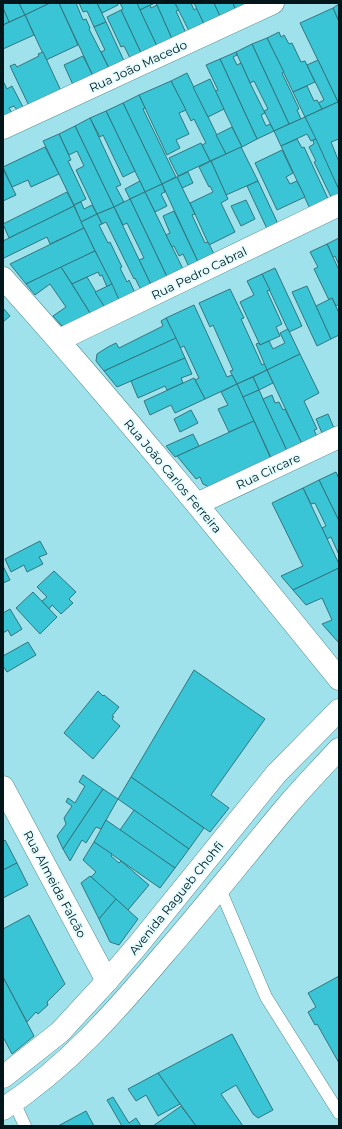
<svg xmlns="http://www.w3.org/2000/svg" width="342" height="1129" viewBox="0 0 342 1129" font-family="Montserrat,sans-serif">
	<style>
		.building { fill: #39c5d5; stroke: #33757d; fill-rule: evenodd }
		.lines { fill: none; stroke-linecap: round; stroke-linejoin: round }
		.lane-casing { stroke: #4d8d95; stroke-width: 13 }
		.street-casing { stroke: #4d8d95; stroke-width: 23 }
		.primary-casing { stroke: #4d8d95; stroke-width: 23 }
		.lane { stroke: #fff; stroke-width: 12 }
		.street { stroke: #fff; stroke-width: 22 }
		.primary { stroke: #fff; stroke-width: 22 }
		.labels { text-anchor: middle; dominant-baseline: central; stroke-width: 3.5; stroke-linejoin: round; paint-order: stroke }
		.street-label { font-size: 12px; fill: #00161a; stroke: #e2fcff }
	</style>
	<rect width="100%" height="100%" fill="#a0e2eb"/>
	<g class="building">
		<polygon points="3,3 19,3 25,15 9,22 3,8"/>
		<polygon points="19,3 50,3 25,15"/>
		<polygon points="50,3 59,3 78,45 46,60 25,15"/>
		<polygon points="59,3 76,3 83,20 86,19 90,28 89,29 110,70 94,78"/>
		<polygon points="79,3 97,3 106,22 94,27 87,11 83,12"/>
		<polygon points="97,3 117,3 118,5 102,13"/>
		<polygon points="120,3 137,3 157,46 141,53 121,10 123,9"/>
		<polygon points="137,3 155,3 140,10"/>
		<polygon points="156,3 175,3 179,10 176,11 186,33 172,39"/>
		<polygon points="175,3 191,3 194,10 197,8 204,24 189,31"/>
		<polygon points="194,3 214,3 221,18 205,26"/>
		<polygon points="214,3 233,3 236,11 221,18"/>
		<polygon points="233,3 253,3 236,11"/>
		<polygon points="339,4 339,22 333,8"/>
		<polygon points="150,5 151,8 157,5 172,39 157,46 140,10"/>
		<polygon points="3,8 9,22 3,25"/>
		<polygon points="333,8 339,22 339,101 338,102 300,23"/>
		<polygon points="121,10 142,55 131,60 124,46 121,47 107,17"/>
		<polygon points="25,15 34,35 3,49 3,25"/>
		<polygon points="106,22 125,63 110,70 101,52 105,50 94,27"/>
		<polygon points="279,32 281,37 284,35 289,44 292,43 301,62 305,61 315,82 293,92 267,38"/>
		<polygon points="267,38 284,72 282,73 299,109 297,110 301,119 289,124 252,44"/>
		<polygon points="252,44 289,124 274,131 264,111 268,109 254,81 250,83 236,52"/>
		<polygon points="43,52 62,93 30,108 10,66 15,64 17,67 39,56 38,54"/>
		<polygon points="236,52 237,55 233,57 237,65 241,63 250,83 265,113 261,115 266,126 270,124 274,131 257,139 220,59"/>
		<polygon points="83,56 94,78 74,87 64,65"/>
		<polygon points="220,59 257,139 242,147 215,91 218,90 206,65"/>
		<polygon points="318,60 338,102 322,109 318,103 324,100 307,65"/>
		<polygon points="187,73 226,154 210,161 202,145 206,143 194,119 191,121 171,81"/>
		<polygon points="210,79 224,109 208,117 193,87"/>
		<path d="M3 81 7 89 12 86 24 109 3 123ZM14 106 17 110 12 113 9 108Z"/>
		<polygon points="171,81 186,110 179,113 189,134 176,140 180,148 167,155 139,95"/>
		<polygon points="307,86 314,101 317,100 322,109 305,117 293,92"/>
		<polygon points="139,95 145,108 143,109 176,177 162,184 123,103"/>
		<polygon points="338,102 339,104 339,139 331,142 339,162 339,185 337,186 305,117"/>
		<polygon points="123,103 162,184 145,192 106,111"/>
		<polygon points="106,111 135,171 123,177 103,135 100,137 90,118"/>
		<polygon points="305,117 316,139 311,141 307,134 281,146 274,131"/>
		<polygon points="90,118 121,185 116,187 124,202 114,207 75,126"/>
		<polygon points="75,126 114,207 97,214 76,170 84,166 77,151 69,155 59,134"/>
		<polygon points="232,127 242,147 226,154 216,135"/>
		<polygon points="59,134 71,160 68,161 86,199 74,205 43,141"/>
		<polygon points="297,139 302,148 304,147 330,203 311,211 281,146"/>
		<polygon points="316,139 339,190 339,199 333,201 314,162 316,161 309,147 314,144 313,140"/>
		<polygon points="201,143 210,161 178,176 169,158"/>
		<polygon points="45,147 59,174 31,187 28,180 12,187 3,167"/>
		<polygon points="241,147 258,181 226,195 211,161"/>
		<polygon points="282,150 293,173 286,177 290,184 297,181 305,197 277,210 255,163"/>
		<polygon points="211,161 228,199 221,203 235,232 209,245 190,203 213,192 210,186 209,187 199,167"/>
		<polygon points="3,169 16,195 3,201"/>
		<polygon points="188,172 193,183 182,188 177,177"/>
		<polygon points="177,177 195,214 192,215 205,243 208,242 215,256 199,264 162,184"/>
		<polygon points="140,181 145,192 130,199 125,189"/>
		<polygon points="258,181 279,226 268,231 247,186"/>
		<polygon points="162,184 165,192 161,194 167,206 155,212 145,192"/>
		<polygon points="67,192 74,206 9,238 3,224"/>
		<polygon points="145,192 184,271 168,279 130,199"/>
		<polygon points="130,199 168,279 152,287 139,260 144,258 127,223 123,225 114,207"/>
		<polygon points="246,200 255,219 241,226 231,206"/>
		<polygon points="81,202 84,209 92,205 97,214 81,222 74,205"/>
		<polygon points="74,206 84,228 50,244 47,237 4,258 3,257 3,241"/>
		<polygon points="114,207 152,287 142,292 135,278 134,279 106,222 102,224 97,214"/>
		<polygon points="174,211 199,264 190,269 183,254 179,256 174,246 172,247 166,235 170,233 163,216"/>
		<polygon points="97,214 102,224 99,225 108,243 110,242 122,267 120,268 127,282 129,280 136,295 120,302 81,222"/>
		<polygon points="84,228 95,251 26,284 10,264"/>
		<polygon points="339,238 339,265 335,256 333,257 327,244"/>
		<polygon points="327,244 339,270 339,304 336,306 332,298 329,300 314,269 318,267 310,252"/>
		<polygon points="95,251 112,284 107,287 102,275 100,276 98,272 72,284 61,267"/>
		<polygon points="61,267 92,316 68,325 62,326 53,316 66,307 50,284 35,295 26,284"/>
		<polygon points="275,268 302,326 289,332 262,274"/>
		<polygon points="262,274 270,290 267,291 282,324 276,327 280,336 260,345 240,302 254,295 247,281"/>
		<polygon points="87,277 106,309 92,316 72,284"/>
		<polygon points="112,284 120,302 106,309 95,292"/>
		<polygon points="307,286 331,339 317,346 292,292"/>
		<polygon points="230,289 244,318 241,319 262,365 265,363 267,370 237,384 230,371 233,370 213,325 210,327 199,303"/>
		<polygon points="332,298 339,313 339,335 331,339 316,306"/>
		<polygon points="194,305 227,377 232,375 237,384 205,399 195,380 199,378 184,346 180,348 166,318"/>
		<polygon points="3,308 10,316 3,322"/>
		<polygon points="166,318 176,338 104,371 96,361 97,354 108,347 116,343 119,348 163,326 161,321"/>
		<polygon points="288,329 300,354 267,370 256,344 259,343 260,345 269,341 273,349 285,343 280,333"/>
		<polygon points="176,338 185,358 117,387 104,371"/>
		<polygon points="300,354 319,393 304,401 317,429 314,430 319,441 304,448 267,370"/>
		<polygon points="185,358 192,374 181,378 183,383 167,390 165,386 138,398 131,381"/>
		<polygon points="267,370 273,383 259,390 253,377"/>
		<polygon points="253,377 259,390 243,397 237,384"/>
		<polygon points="194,378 205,399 175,413 171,405 150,415 144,401"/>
		<polygon points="237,384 254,421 229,432 218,409 228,405 221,392"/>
		<polygon points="259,390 289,455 273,462 243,397"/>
		<polygon points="272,395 275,403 279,402 283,410 285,409 304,448 289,455 263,399"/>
		<polygon points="191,410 198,423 180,432 174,419"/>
		<polygon points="328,414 334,428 322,433 316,419"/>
		<polygon points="254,421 271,459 209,487 203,484 200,477 196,479 177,456"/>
		<polygon points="193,434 199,446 177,456 175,457 166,446"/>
		<polygon points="336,472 339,479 339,521 319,480"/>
		<polygon points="319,480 339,521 339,555 331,537 327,539 322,528 326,526 315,503 311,504 303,488"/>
		<polygon points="303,488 339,564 339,568 293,590 281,576 303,566 272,503"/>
		<polygon points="40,541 47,554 39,557 43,564 27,572 24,565 11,572 5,559"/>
		<polygon points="3,566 10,580 3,583"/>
		<polygon points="339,568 339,643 322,624 332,620 322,598 306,605 293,590"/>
		<polygon points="54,571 76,592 69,599 73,603 61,614 52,605 49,609 42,601 47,597 37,587"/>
		<polygon points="33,592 57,617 40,634 16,608"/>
		<polygon points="10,609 22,629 11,636 8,630 3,633 3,613"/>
		<polygon points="28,642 36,655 7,672 3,666 3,656"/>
		<polygon points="194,670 265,719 211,795 229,808 210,832 131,777"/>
		<polygon points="98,691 103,696 104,695 119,707 112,716 114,717 112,719 120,726 93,759 64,733"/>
		<polygon points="83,775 103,789 63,849 57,836 66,824 64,818 72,806 66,802 68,798 75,803 85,786 79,782"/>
		<polygon points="131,777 204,828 189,849 118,799"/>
		<polygon points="103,789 118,799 101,829 96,827 86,843 82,840 70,861 63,849"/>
		<polygon points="134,810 189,849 175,868 120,830"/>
		<polygon points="106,820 175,868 160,888 94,842"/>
		<polygon points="5,840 17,863 3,870 3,842"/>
		<polygon points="94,842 112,854 111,856 119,863 121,861 149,885 128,910 91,877 96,872 83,860"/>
		<polygon points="17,863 28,885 3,898 3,870"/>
		<polygon points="90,876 116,899 99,919 81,883"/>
		<polygon points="116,899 138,919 119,945 110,942 99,919"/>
		<polygon points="29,915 65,984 47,1002 48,1005 38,1014 36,1012 27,1022 3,977 3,929"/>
		<polygon points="339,976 339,1063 317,1024 315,1025 308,1012 316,1007 308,993"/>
		<polygon points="3,977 34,1036 12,1054 3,1037"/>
		<polygon points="232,1034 273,1110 258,1118 253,1114 236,1085 221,1094 243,1126 196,1126 158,1073"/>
		<polygon points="158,1073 180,1104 158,1116 146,1095 136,1101 128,1089"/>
		<polygon points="113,1097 129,1123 136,1118 141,1126 122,1126 107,1100"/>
		<polygon points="181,1106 196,1126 153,1126"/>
		<polygon points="86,1111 94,1126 58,1126"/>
	</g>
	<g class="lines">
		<g class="lane-casing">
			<g id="lane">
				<polyline points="220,889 266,997 339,1113"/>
				<polyline points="14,1102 25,1126"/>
			</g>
		</g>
		<g class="street-casing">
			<g id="street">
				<polyline points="3,128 273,3"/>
				<path d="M3 278C120 408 229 543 339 679"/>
				<polyline points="59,340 339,205"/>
				<polyline points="197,504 339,437"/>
				<polyline points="3,787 107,981"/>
			</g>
		</g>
		<g class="primary-casing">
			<g id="primary">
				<polyline points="3,1077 60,1032 107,981 137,946 276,774 339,710"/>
				<path d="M3 1109C67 1067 115 1012 164 954 206 906 245 856 286 807 303 787 321 768 339 749"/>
			</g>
		</g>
		<use href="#lane" class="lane"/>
		<use href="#street" class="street"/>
		<use href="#primary" class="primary"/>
	</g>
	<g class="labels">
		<g class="street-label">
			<text transform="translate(138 66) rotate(-25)">Rua João Macedo</text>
			<text transform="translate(199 273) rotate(-26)">Rua Pedro Cabral</text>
			<text transform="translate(268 471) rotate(-25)">Rua Circare</text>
			<text transform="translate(173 476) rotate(50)">Rua João Carlos Ferreira</text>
			<text transform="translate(55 884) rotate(62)">Rua Almeida Falcão</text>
			<text transform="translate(176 898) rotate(-51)">Avenida Ragueb Chohfi</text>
		</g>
	</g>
	<rect width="342" height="1129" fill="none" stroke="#00161a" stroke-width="8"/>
</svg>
